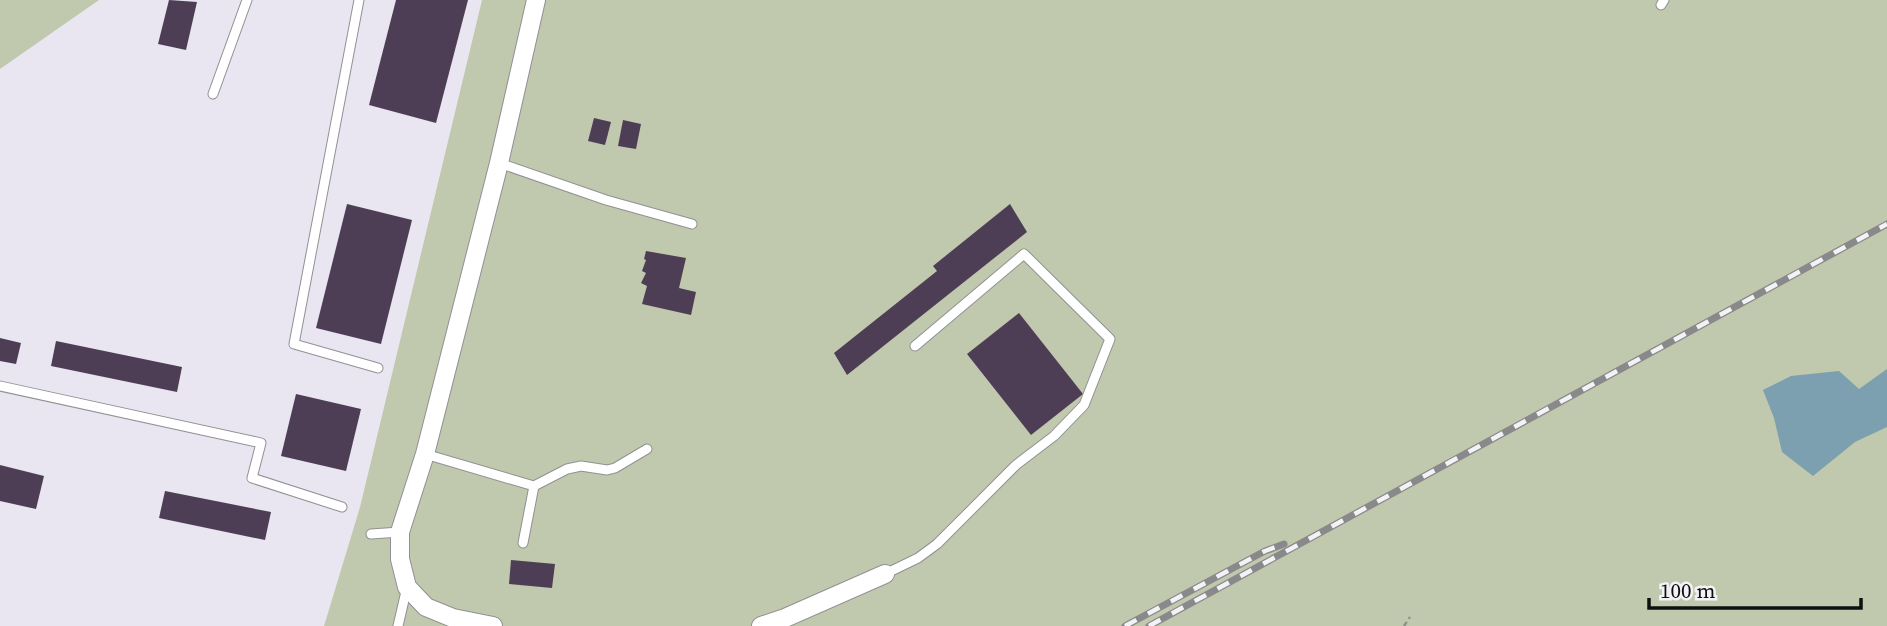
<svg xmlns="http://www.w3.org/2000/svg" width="1887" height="626" viewBox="0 0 1887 626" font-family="'Source Serif 4',serif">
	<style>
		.built { fill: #e9e5f1 }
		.green { fill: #c0c8ad }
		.water { fill: #7ca0af }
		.building { fill: #4d3e56 }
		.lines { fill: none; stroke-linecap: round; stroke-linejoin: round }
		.service-casing { stroke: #929094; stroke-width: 11 }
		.minor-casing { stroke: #929094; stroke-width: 20 }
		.path { stroke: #919093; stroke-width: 2.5; stroke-dasharray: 5 3.5; stroke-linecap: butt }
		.service { stroke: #fff; stroke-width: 9 }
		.minor { stroke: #fff; stroke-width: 18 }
		.rail-casing { stroke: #89898b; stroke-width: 7 }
		.rail { stroke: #f3f2f6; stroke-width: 4.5; stroke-dasharray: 13; stroke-linecap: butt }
	</style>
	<rect width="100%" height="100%" fill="#f3f2f6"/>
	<polygon class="built" points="99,0 482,0 360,507 324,626 0,626 0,69"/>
	<g class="green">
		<polygon points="0,0 99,0 0,69"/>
		<polygon points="482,0 1887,0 1887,626 324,626 360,507"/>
	</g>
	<polygon class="water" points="1887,369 1887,427 1855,442 1813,476 1782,452 1774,418 1763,390 1791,376 1839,371 1859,389"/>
	<g class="building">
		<polygon points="169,0 197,2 186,50 158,44"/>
		<polygon points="396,0 468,0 436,123 369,105"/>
		<polygon points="594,118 611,122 605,145 588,141"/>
		<polygon points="623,120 641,124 636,149 618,146"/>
		<polygon points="347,204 412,220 381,344 316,328"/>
		<polygon points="1010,204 1027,232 847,375 834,353 937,271 933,266"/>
		<polygon points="646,251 686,258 679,288 696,292 691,315 642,304 647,286 641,283 646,273 642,271 646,260 644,259"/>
		<polygon points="1019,313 1083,394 1031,435 967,354"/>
		<polygon points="0,338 21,343 16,364 0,361"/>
		<polygon points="56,341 182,367 177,392 51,366"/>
		<polygon points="296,394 361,409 346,471 281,456"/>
		<polygon points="0,465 44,476 36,509 0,501"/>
		<polygon points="165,491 271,512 265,540 159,518"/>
		<polygon points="511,560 555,564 552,588 509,584"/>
	</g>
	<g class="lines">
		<g class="service-casing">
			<g id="service">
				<polyline points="359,0 294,344 378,368"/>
				<polyline points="1661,5 1664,0"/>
				<polyline points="213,94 247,0"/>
				<polyline points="499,163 606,200 692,224"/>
				<polyline points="0,386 261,443 252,478 342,507"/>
				<polyline points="425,454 534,486 567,469 581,466 607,470 615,468 647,449"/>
				<polyline points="371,534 400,532"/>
				<polyline points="523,543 534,486"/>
				<polyline points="885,574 918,558 937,544 1016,465 1054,436 1084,405 1110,339 1024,254 915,346"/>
				<polyline points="398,626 407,587"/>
			</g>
		</g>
		<g class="minor-casing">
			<g id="minor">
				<polyline points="493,626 453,618 426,607 407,587 400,559 400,532 425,454 499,163 536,0"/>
				<polyline points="761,626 785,618 885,574"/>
			</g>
		</g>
		<polyline class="path" points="1404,626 1410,617"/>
		<use href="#service" class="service"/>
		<use href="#minor" class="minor"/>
		<g class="rail-casing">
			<g id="rail">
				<polyline points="1125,626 1265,551 1284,544"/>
				<polyline points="1149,626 1887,224"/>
			</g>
		</g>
		<use href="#rail" class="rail"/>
	</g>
	<path d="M1649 598v10h212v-10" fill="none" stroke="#0f0f10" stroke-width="3.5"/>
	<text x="1660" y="598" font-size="21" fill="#0f0f10" stroke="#f3f2f6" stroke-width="5" paint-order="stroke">100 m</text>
</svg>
